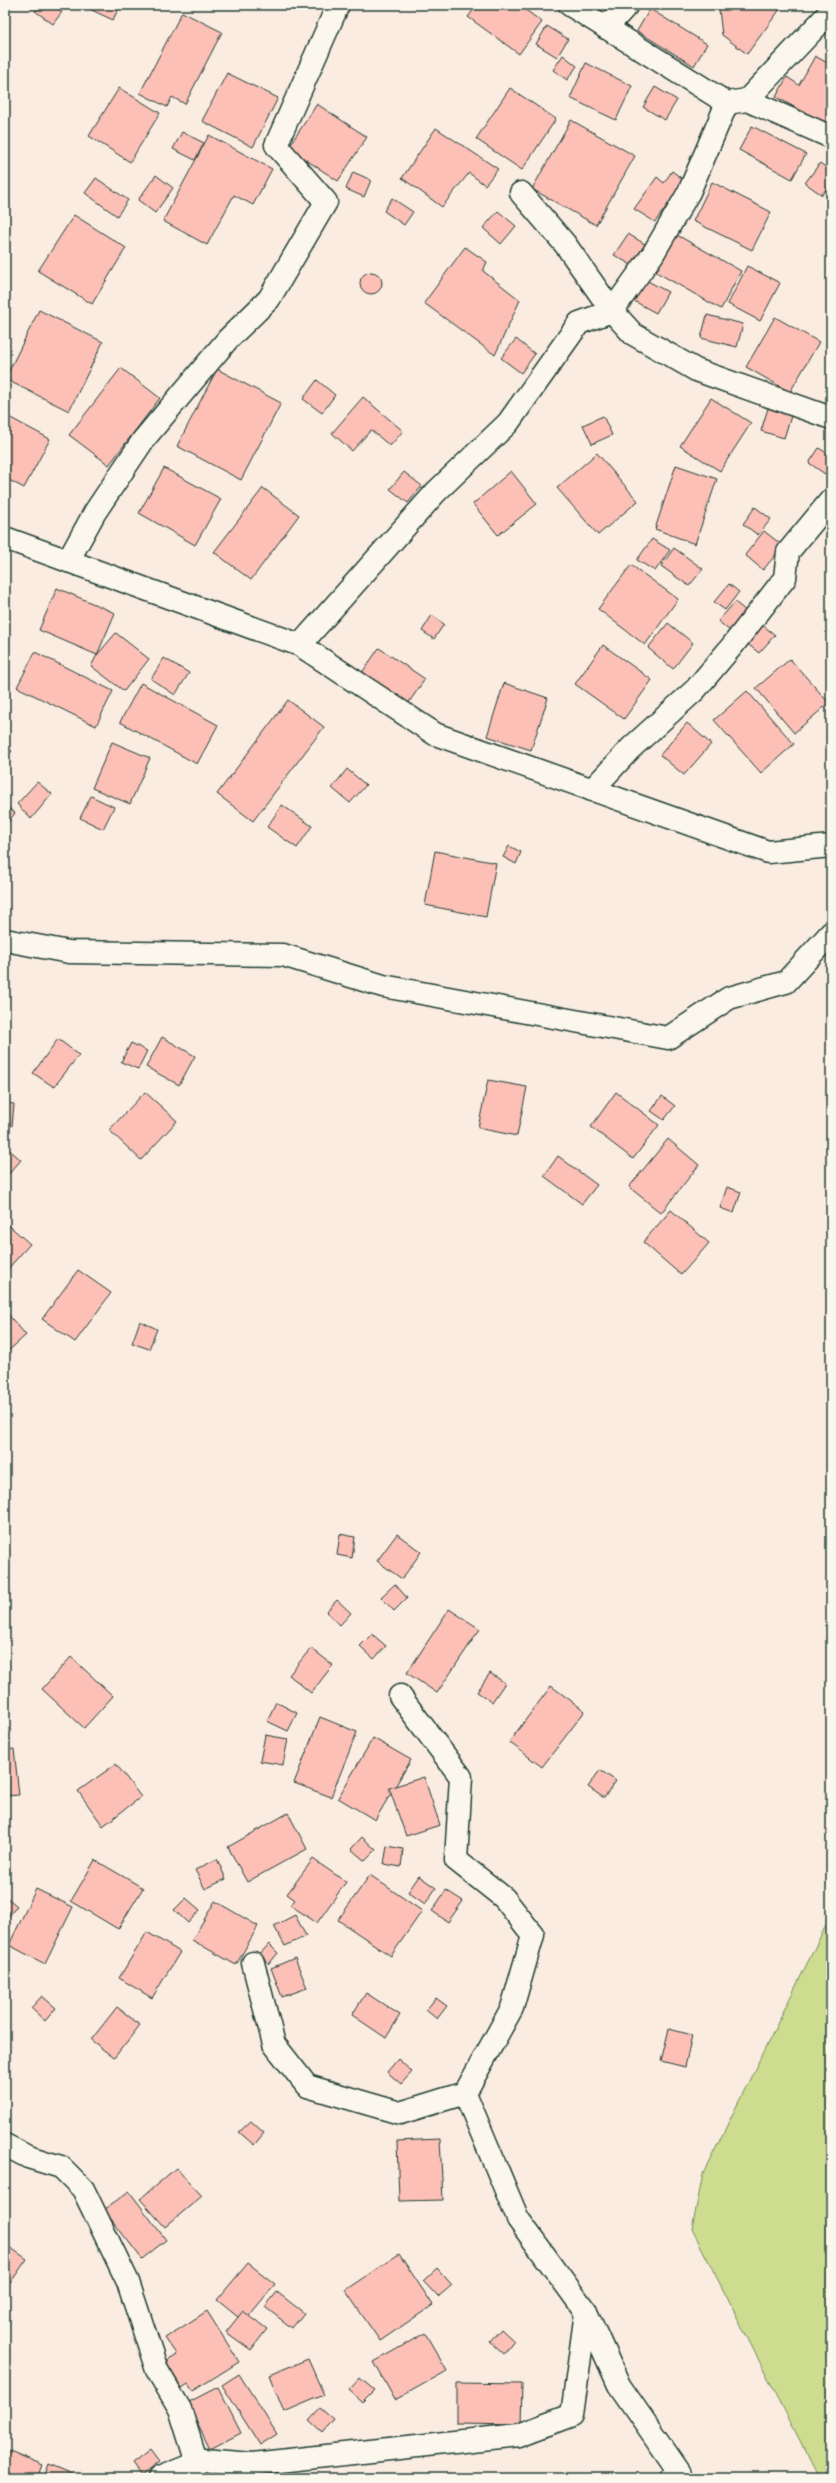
<svg xmlns="http://www.w3.org/2000/svg" width="836" height="2483" viewBox="0 0 836 2483" font-family="Sriracha,sans-serif">
	<style>
		.green { fill: #cddc8f; stroke: #768c62 }
		.building { fill: #fcc0b7; stroke: #1f3d34 }
		.lines { fill: none; stroke-linecap: round; stroke-linejoin: round }
		.street-casing { stroke: #1f3d34; stroke-width: 25 }
		.street { stroke: #fbf7ec; stroke-width: 22 }
	</style>
	<rect width="100%" height="100%" fill="#fbece1"/>
	<filter id="ink" filterUnits="userSpaceOnUse"><feTurbulence type="fractalNoise" baseFrequency=".025" numOctaves="2"/><feDisplacementMap in="SourceGraphic" scale="8" xChannelSelector="R" yChannelSelector="G"/><feConvolveMatrix kernelMatrix="1 2 1 2 8 2 1 2 1" color-interpolation-filters="sRGB"/></filter>
	<g filter="url(#ink)">
		<polygon class="green" points="831,1915 831,2478 819,2478 692,2229 703,2174"/>
		<g class="building">
			<polygon points="40,5 53,5 62,12 53,24 35,11"/>
			<polygon points="81,5 120,5 113,20"/>
			<polygon points="477,5 519,5 542,22 519,54 468,17"/>
			<polygon points="713,5 783,5 747,54 722,35 719,9"/>
			<polygon points="650,9 707,44 694,66 637,31"/>
			<polygon points="182,12 222,32 185,104 172,97 167,107 140,93"/>
			<polygon points="547,26 568,39 557,57 536,44"/>
			<polygon points="563,55 577,66 567,80 553,70"/>
			<polygon points="815,56 831,65 831,127 776,97 787,77 799,85"/>
			<polygon points="586,63 632,86 616,120 570,98"/>
			<polygon points="227,73 278,98 253,147 202,121"/>
			<polygon points="655,87 677,100 665,120 643,107"/>
			<polygon points="119,88 160,113 130,162 89,136"/>
			<polygon points="510,88 556,119 522,170 476,139"/>
			<polygon points="317,104 367,137 338,181 288,148"/>
			<polygon points="571,120 635,156 596,225 532,189"/>
			<polygon points="752,126 806,154 792,179 739,150"/>
			<polygon points="436,128 498,169 485,185 469,173 442,207 402,178"/>
			<polygon points="182,132 204,143 195,160 173,149"/>
			<polygon points="209,135 272,169 253,205 234,195 207,245 163,221"/>
			<polygon points="820,163 831,171 831,182 822,195 805,183"/>
			<polygon points="672,171 685,181 655,222 634,209 657,177 664,183"/>
			<polygon points="353,172 371,180 364,197 346,189"/>
			<polygon points="156,175 173,188 155,213 138,200"/>
			<polygon points="96,178 128,200 117,216 85,193"/>
			<polygon points="712,182 771,212 752,250 693,221"/>
			<polygon points="392,198 413,212 404,225 384,211"/>
			<polygon points="498,211 516,226 501,244 483,228"/>
			<polygon points="74,215 126,248 92,304 38,271"/>
			<polygon points="628,234 645,244 633,266 614,255"/>
			<polygon points="677,235 741,271 721,309 656,272"/>
			<polygon points="465,247 487,262 483,271 520,300 495,355 424,303"/>
			<polygon points="747,266 780,283 760,321 728,304"/>
			<circle cx="371" cy="283" r="11"/>
			<polygon points="646,280 668,292 656,313 634,301"/>
			<polygon points="39,310 103,342 69,411 5,379"/>
			<polygon points="707,315 743,324 737,347 701,338"/>
			<polygon points="775,317 819,342 790,392 746,367"/>
			<polygon points="516,339 535,354 521,373 501,358"/>
			<polygon points="121,368 160,398 109,465 69,435"/>
			<polygon points="217,369 281,403 241,480 177,446"/>
			<polygon points="317,380 335,395 322,413 303,399"/>
			<polygon points="363,397 403,431 390,446 371,430 352,451 332,433"/>
			<polygon points="711,398 751,423 720,471 680,446"/>
			<polygon points="768,408 791,416 784,438 761,431"/>
			<polygon points="5,415 50,439 24,488 5,478"/>
			<polygon points="603,416 612,435 592,444 583,425"/>
			<polygon points="819,448 831,456 831,465 825,474 809,463"/>
			<polygon points="597,453 638,501 598,535 557,488"/>
			<polygon points="676,465 717,479 695,544 655,529"/>
			<polygon points="164,468 221,499 195,545 139,513"/>
			<polygon points="511,471 537,504 498,535 473,504"/>
			<polygon points="404,472 422,486 408,503 390,489"/>
			<polygon points="263,488 299,515 251,580 214,552"/>
			<polygon points="755,507 771,519 758,535 743,524"/>
			<polygon points="764,531 783,546 763,570 745,555"/>
			<polygon points="652,539 670,550 655,571 637,560"/>
			<polygon points="674,548 703,569 689,586 661,566"/>
			<polygon points="631,565 678,599 645,645 598,609"/>
			<polygon points="729,584 739,592 725,610 714,602"/>
			<polygon points="57,588 115,613 97,655 39,630"/>
			<polygon points="735,602 746,611 730,631 718,621"/>
			<polygon points="432,615 444,624 434,639 422,631"/>
			<polygon points="668,623 693,643 673,669 648,648"/>
			<polygon points="760,623 775,635 759,653 745,642"/>
			<polygon points="116,633 149,659 124,691 91,666 97,655"/>
			<polygon points="603,645 652,680 624,719 575,684"/>
			<polygon points="379,648 425,679 405,708 359,677"/>
			<polygon points="35,652 113,691 96,726 17,687"/>
			<polygon points="164,658 189,673 175,695 151,679"/>
			<polygon points="790,659 829,703 794,733 756,688"/>
			<polygon points="141,683 218,725 197,764 120,722"/>
			<polygon points="504,683 548,698 531,750 487,736"/>
			<polygon points="747,691 794,744 761,773 714,720"/>
			<polygon points="288,700 324,727 253,821 217,794"/>
			<polygon points="687,723 711,744 684,775 660,755"/>
			<polygon points="112,742 150,758 130,804 92,788"/>
			<polygon points="5,745 12,751 5,760"/>
			<polygon points="347,769 366,785 350,803 332,788"/>
			<polygon points="37,782 52,794 31,819 17,804"/>
			<polygon points="91,796 114,807 103,829 80,818"/>
			<polygon points="282,805 312,826 297,848 267,827"/>
			<polygon points="5,806 15,813 5,826"/>
			<polygon points="509,846 521,852 516,864 503,857"/>
			<polygon points="435,851 496,863 486,917 425,905"/>
			<polygon points="162,1037 195,1056 179,1085 146,1067"/>
			<polygon points="58,1039 79,1055 54,1087 33,1073"/>
			<polygon points="131,1043 147,1051 138,1069 121,1062"/>
			<polygon points="488,1080 527,1087 517,1136 478,1128"/>
			<polygon points="145,1092 177,1121 141,1160 109,1130"/>
			<polygon points="616,1092 659,1125 633,1159 591,1127"/>
			<polygon points="662,1096 675,1106 664,1120 651,1111"/>
			<polygon points="5,1103 14,1104 12,1126 5,1125"/>
			<polygon points="668,1139 699,1165 661,1213 629,1187"/>
			<polygon points="5,1146 21,1160 8,1175 5,1173"/>
			<polygon points="558,1156 597,1185 582,1204 544,1176"/>
			<polygon points="727,1187 741,1192 734,1213 720,1208"/>
			<polygon points="671,1210 709,1243 681,1275 643,1242"/>
			<polygon points="5,1222 30,1244 5,1272"/>
			<polygon points="78,1270 111,1293 75,1342 42,1319"/>
			<polygon points="5,1311 26,1335 5,1354"/>
			<polygon points="140,1321 157,1329 149,1349 132,1343"/>
			<polygon points="340,1534 355,1537 352,1558 337,1555"/>
			<polygon points="397,1534 421,1552 402,1579 377,1561"/>
			<polygon points="395,1584 407,1598 394,1611 381,1597"/>
			<polygon points="337,1600 351,1613 340,1625 326,1612"/>
			<polygon points="449,1609 480,1629 437,1693 407,1673"/>
			<polygon points="372,1634 386,1646 374,1659 360,1646"/>
			<polygon points="311,1648 333,1665 311,1693 289,1675"/>
			<polygon points="71,1657 113,1696 84,1728 42,1689"/>
			<polygon points="490,1673 505,1683 492,1702 477,1692"/>
			<polygon points="551,1686 585,1711 542,1767 509,1742"/>
			<polygon points="276,1702 297,1713 288,1731 267,1721"/>
			<polygon points="320,1717 357,1732 331,1797 294,1783"/>
			<polygon points="265,1735 288,1739 283,1765 260,1761"/>
			<polygon points="373,1738 411,1760 375,1820 338,1798"/>
			<polygon points="14,1749 19,1795 5,1796 5,1750"/>
			<polygon points="116,1764 141,1797 103,1826 78,1791"/>
			<polygon points="600,1770 616,1781 604,1798 588,1787"/>
			<polygon points="424,1777 440,1825 406,1836 389,1788"/>
			<polygon points="288,1813 307,1849 247,1882 228,1847"/>
			<polygon points="362,1837 376,1850 365,1861 351,1849"/>
			<polygon points="387,1846 403,1849 401,1867 384,1864"/>
			<polygon points="217,1859 226,1879 205,1889 195,1870"/>
			<polygon points="313,1859 346,1882 317,1923 290,1905 295,1900 287,1894"/>
			<polygon points="95,1860 143,1888 118,1929 71,1901"/>
			<polygon points="370,1875 422,1911 391,1956 338,1920"/>
			<polygon points="419,1876 436,1888 425,1904 408,1892"/>
			<polygon points="36,1889 73,1907 45,1964 9,1945"/>
			<polygon points="446,1890 463,1901 448,1922 432,1911"/>
			<polygon points="5,1896 17,1906 5,1921"/>
			<polygon points="186,1898 200,1910 188,1923 174,1910"/>
			<polygon points="215,1901 258,1926 236,1965 192,1940"/>
			<polygon points="295,1915 306,1936 285,1946 274,1926"/>
			<polygon points="147,1932 180,1952 152,1998 119,1978"/>
			<polygon points="269,1944 278,1953 269,1964 259,1955"/>
			<polygon points="295,1958 307,1988 282,1997 271,1968"/>
			<polygon points="366,1993 400,2015 386,2038 352,2015"/>
			<polygon points="42,1996 56,2008 45,2021 31,2008"/>
			<polygon points="436,1998 447,2006 437,2019 426,2010"/>
			<polygon points="117,2007 140,2025 114,2058 91,2040"/>
			<polygon points="669,2029 692,2035 685,2067 661,2061"/>
			<polygon points="398,2059 412,2072 401,2084 387,2072"/>
			<polygon points="251,2121 264,2133 254,2145 239,2132"/>
			<polygon points="440,2139 443,2200 399,2201 397,2141"/>
			<polygon points="176,2168 202,2196 165,2227 140,2199"/>
			<polygon points="129,2191 166,2240 142,2259 104,2210"/>
			<polygon points="5,2244 27,2259 6,2289 5,2289"/>
			<polygon points="399,2254 433,2305 380,2341 345,2290"/>
			<polygon points="248,2263 275,2284 244,2322 217,2300"/>
			<polygon points="437,2268 452,2285 438,2297 423,2281"/>
			<polygon points="277,2292 304,2313 292,2328 265,2307"/>
			<polygon points="207,2311 239,2362 193,2391 188,2384 182,2388 165,2361 176,2354 165,2338"/>
			<polygon points="243,2311 267,2329 251,2350 226,2332"/>
			<polygon points="501,2329 514,2341 504,2354 490,2341"/>
			<polygon points="425,2333 447,2371 395,2400 374,2362"/>
			<polygon points="308,2359 324,2395 284,2412 269,2375"/>
			<polygon points="239,2374 277,2434 260,2445 222,2385"/>
			<polygon points="360,2378 374,2390 362,2402 349,2390"/>
			<polygon points="457,2383 522,2384 521,2425 457,2424"/>
			<polygon points="218,2387 241,2433 210,2449 187,2403"/>
			<polygon points="320,2408 334,2420 323,2433 309,2420"/>
			<polygon points="5,2449 43,2465 38,2478 5,2478"/>
			<polygon points="150,2450 159,2462 141,2476 132,2464"/>
			<polygon points="49,2464 82,2478 44,2478"/>
		</g>
		<g class="lines">
			<g class="street-casing">
				<g id="street">
					<polyline points="570,5 727,103 747,100 831,137"/>
					<polyline points="606,28 627,5"/>
					<polyline points="747,100 831,11"/>
					<polyline points="521,193 565,244 612,311 633,334 696,370 831,418"/>
					<polyline points="5,538 300,645 435,734 768,852 831,846"/>
					<polyline points="68,561 95,512 144,439 228,339 269,299 326,202 276,145 338,5"/>
					<polyline points="300,645 436,492 508,423 579,323 612,311 653,254 689,192 727,103"/>
					<polyline points="592,790 631,748 695,690 733,645 785,578 788,552 831,500"/>
					<polyline points="5,940 69,952 283,955 383,986 668,1038 729,998 786,982 831,933"/>
					<polyline points="253,1963 274,2044 307,2086 400,2113 465,2093"/>
					<polyline points="5,2145 28,2157 61,2167 83,2189 128,2282 157,2370 180,2409 197,2463"/>
					<polyline points="586,2312 619,2385 680,2473 671,2478"/>
					<polyline points="159,2478 204,2460 252,2464 519,2435 572,2415 586,2312 518,2219 465,2093 512,2008 533,1935 504,1898 456,1860 461,1777 400,1696"/>
				</g>
			</g>
			<use href="#street" class="street"/>
		</g>
	</g>
	<rect width="836" height="2483" fill="none" stroke="#fbf7ec" stroke-width="20"/>
	<rect x="10" y="10" width="816" height="2463" fill="none" stroke="#1f3d34" stroke-width="1.5" filter="url(#ink)"/>
</svg>
